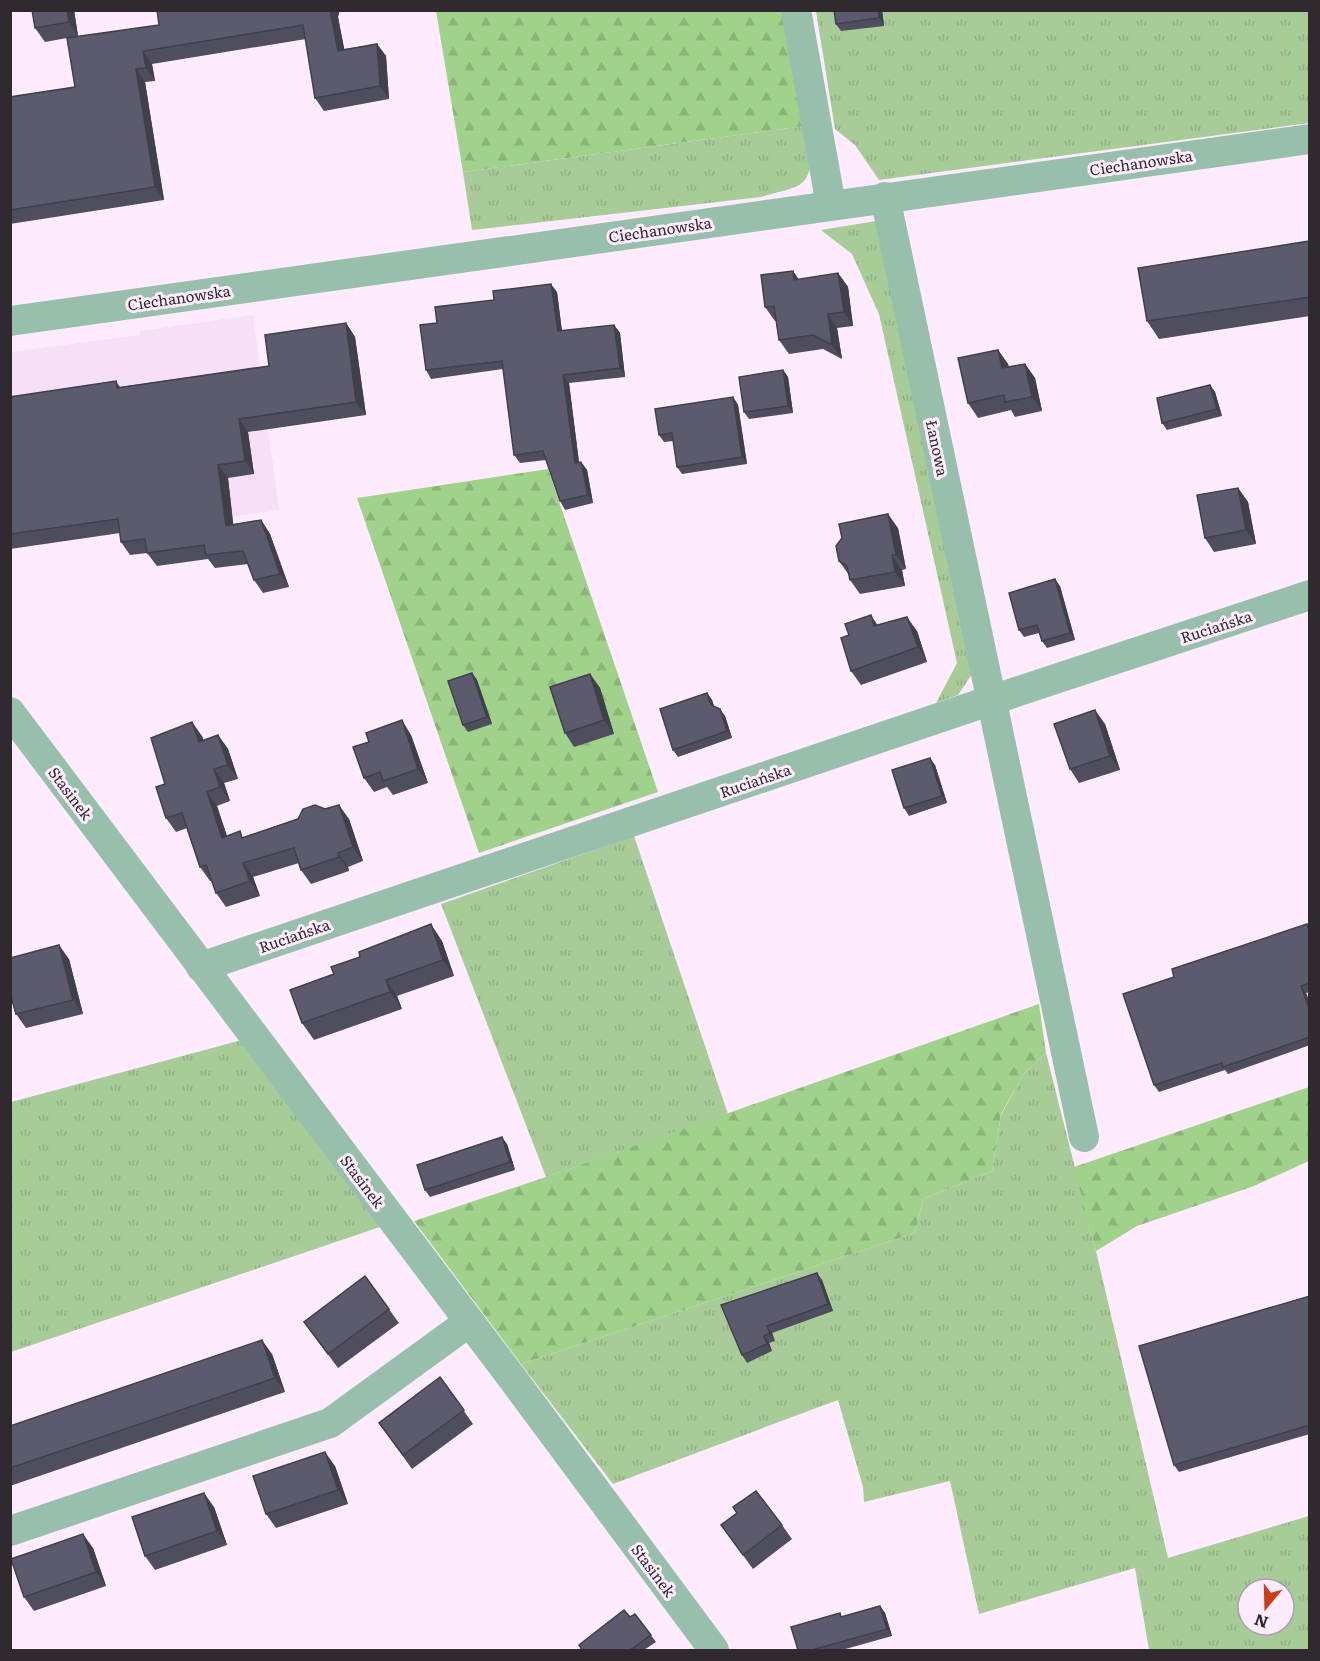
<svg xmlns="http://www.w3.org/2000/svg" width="1320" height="1661" viewBox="0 0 1320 1661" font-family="Literata,serif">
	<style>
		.built { fill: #f6dff7 }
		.grass { fill: url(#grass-tufts); fill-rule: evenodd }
		.forest { fill: url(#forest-firs) }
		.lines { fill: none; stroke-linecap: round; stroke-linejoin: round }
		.minor { stroke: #98bfac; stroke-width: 30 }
		.wall { fill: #4f4e5e }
		.shaded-wall { fill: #40404c }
		.building { fill: #5c5b6d; stroke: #40404c; stroke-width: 1.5 }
		.labels { text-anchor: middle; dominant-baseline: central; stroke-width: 6; stroke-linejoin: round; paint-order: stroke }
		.street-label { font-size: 15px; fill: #302930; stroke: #feecfe }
	</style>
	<defs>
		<pattern id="grass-tufts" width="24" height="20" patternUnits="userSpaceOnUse" patternTransform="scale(1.5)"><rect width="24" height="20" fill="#a7cc97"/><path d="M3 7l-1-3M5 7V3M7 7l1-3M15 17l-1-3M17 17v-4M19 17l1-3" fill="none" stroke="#90af82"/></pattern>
		<pattern id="forest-firs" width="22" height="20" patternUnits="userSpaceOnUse" patternTransform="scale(1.5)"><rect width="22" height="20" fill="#a0d28b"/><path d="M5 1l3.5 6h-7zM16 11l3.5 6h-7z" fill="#8ab478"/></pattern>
	</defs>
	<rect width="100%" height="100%" fill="#feecfe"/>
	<polygon class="built" points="253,315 279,510 11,549 10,352 140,335 140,331"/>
	<g class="grass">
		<polygon points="816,11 1309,11 1309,123 879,180 855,145 835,129"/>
		<path d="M805 126C808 143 818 174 799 185 788 191 773 193 761 197L472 230 463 172Z"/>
		<polygon points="882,220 972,674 958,695 936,703 957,663 879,314 852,254 821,230"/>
		<polygon points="634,836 728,1114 546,1177 441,904"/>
		<polygon points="242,1040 380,1227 11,1352 11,1102"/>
		<path d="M1046 1053 1096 1251 1168 1558 1309 1516V1650H1149L1135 1568 979 1614 950 1481 864 1502 863 1487 838 1400 613 1484 521 1364 915 1233 923 1199 992 1171 1001 1115 1023 1075ZM1248 1589H1284V1625H1248Z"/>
	</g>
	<g class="forest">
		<polygon points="436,11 784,11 805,126 463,172"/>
		<polygon points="548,469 658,792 479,853 357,498"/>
		<polygon points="1039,1004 1046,1053 1023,1075 1001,1114 992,1171 923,1199 915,1233 521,1364 414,1221 546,1177"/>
		<polygon points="1309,1087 1309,1161 1254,1186 1137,1226 1096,1251 1074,1167"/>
	</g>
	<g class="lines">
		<g class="minor">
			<polyline points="796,10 831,205"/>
			<polyline points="885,197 1084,1137"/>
			<polyline points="10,321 1310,139"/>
			<polyline points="10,712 515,1382 714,1650"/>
			<polyline points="201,967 992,700 1310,595"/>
			<polyline points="10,1531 330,1423 469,1322"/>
		</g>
	</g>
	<g class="wall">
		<polygon points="74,10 78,36 45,42 35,28"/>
		<polygon points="834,10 882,10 884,26 841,31 836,24"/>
		<polygon points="338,17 344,49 377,44 386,56 389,99 324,111 315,98 306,39 152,64 155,81 145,82 164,200 10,224 10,97 75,87 67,38"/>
		<polygon points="1310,241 1310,316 1159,339 1147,321"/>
		<polygon points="793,271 799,280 838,273 848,287 853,326 837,328 842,359 823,349 789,354 779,340 776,321 775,321 765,307"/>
		<polygon points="557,292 562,331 614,325 620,333 625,377 569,383 579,462 581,462 587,470 593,503 565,510 560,501 546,460 520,463 514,455 503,369 431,379 426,370"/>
		<polygon points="346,323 355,337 366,415 248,432 254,474 228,478 233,524 261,520 270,534 289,587 263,593 254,580 248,564 215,568 208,559 157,566 147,553 130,555 121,542 120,533 10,549 10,397 116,381 120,387 269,366"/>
		<polygon points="998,350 1008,364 1009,367 1025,364 1035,378 1042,411 1015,417 1011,410 978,418 968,403"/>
		<polygon points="783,370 788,377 793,413 749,419 744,412"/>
		<polygon points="1210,385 1215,392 1222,416 1167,430 1162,423"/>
		<polygon points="733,397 738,405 747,464 682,474 677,467 673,441 664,442 659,435"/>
		<polygon points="1238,488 1248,502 1256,544 1214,552 1205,538"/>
		<polygon points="898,528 906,569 902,570 905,586 860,594 850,580 849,575 839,561"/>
		<polygon points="1060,586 1075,640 1047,648 1042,641 1039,633 1024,637 1019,630"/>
		<polygon points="878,625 917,631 927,662 861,685 851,671"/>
		<polygon points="472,673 477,680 492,724 468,732 463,725"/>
		<polygon points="590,674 600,688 614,734 574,747 565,733"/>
		<polygon points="707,693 712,700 714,706 725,716 732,738 678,757 673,750"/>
		<polygon points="1105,724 1120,770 1079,783 1070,769"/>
		<polygon points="218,735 228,749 238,779 224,783 230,801 217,806 227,836 244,837 325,809 349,819 363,861 348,867 349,871 311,884 301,870 299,863 253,877 260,896 226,907 216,893 212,881 210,881 200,867 187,828 176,832 166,818 165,784 202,736 203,740"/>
		<polygon points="411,735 428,783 393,795 387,787 374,792 364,778"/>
		<polygon points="935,765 947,803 909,816 904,808"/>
		<polygon points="1307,924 1310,928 1310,992 1306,993 1310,1003 1310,1045 1228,1074 1225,1070 1159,1092 1154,1085 1174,977"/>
		<polygon points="442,941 454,976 397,996 402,1009 314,1040 302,1023"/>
		<polygon points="69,959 83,1014 26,1028 16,1014"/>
		<polygon points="507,1144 515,1170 430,1197 425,1190"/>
		<polygon points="365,1276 399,1323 338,1368 304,1322"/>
		<polygon points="822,1280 833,1311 772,1333 775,1341 769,1343 772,1351 747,1363 742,1355 721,1305"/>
		<polygon points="1310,1296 1310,1434 1179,1472 1174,1465"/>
		<polygon points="272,1354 285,1392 10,1486 10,1426"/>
		<polygon points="440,1377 473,1424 412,1469 379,1423"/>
		<polygon points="335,1466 348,1504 276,1528 266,1514"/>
		<polygon points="214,1507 227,1545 155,1570 145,1556"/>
		<polygon points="721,1525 782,1525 792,1539 753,1569"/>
		<polygon points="93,1548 106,1586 34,1611 24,1597"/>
		<polygon points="880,1606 885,1613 892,1636 842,1650 798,1650 843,1617"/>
		<polygon points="635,1614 656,1642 644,1650 582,1650"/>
	</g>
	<g class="shaded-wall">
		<polygon points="67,10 74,10 78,36 69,22"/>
		<polygon points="330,10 340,10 338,17 347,63 338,51"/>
		<polygon points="878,10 882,10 884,26 879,18"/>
		<polygon points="377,44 386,56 389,99 380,86"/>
		<polygon points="143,51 152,64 155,81 146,68"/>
		<polygon points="136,69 145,82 164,200 155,187"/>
		<polygon points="793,271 802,285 794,280"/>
		<polygon points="838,273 848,287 853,326 844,312"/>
		<polygon points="551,284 557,292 563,340 558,331"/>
		<polygon points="828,314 837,328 842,359 832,345"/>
		<polygon points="346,323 355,337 366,415 356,402"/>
		<polygon points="614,325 620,333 625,377 620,368"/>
		<polygon points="998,350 1008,364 1012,383 1002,368"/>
		<polygon points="1025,364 1035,378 1042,411 1032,397"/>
		<polygon points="783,370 788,377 793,413 788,406"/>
		<polygon points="563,375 569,383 580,471 575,463"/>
		<polygon points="1210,385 1215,392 1222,416 1217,409"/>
		<polygon points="733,397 738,405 747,464 742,457"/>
		<polygon points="239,419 248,432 254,474 245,461"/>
		<polygon points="581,462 587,470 593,503 588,495"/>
		<polygon points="218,465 228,478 235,539 226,526"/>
		<polygon points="1238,488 1248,502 1256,544 1246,530"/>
		<polygon points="888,514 898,528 906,569 896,555"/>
		<polygon points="261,520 270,534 289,587 280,574"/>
		<polygon points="892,555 902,570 905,586 895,572"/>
		<polygon points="1055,579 1060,586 1075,640 1070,633"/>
		<polygon points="871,615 880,629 874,626"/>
		<polygon points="907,617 917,631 927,662 918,647"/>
		<polygon points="472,673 477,680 492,724 487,717"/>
		<polygon points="590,674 600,688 614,734 604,720"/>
		<polygon points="707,693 712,700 716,712 711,705"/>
		<polygon points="720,709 725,716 732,738 727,731"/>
		<polygon points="1095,710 1105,724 1120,770 1110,756"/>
		<polygon points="402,720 411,735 428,783 418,769"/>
		<polygon points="192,722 202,736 209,756 199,742"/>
		<polygon points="218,735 228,749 238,779 228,765"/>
		<polygon points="930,758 935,765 947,803 942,796"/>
		<polygon points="214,769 224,783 230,801 220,787"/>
		<polygon points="207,792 217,806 232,852 222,838"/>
		<polygon points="339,805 349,819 363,861 353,847"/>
		<polygon points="338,853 348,867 349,871 339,857"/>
		<polygon points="243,863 253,877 260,896 250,881"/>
		<polygon points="431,924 442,941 454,976 443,960"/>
		<polygon points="59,945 69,959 83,1014 73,1000"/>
		<polygon points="386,980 397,996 402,1009 390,992"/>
		<polygon points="1301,986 1306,993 1310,1003 1310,1011"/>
		<polygon points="502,1137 507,1144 515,1170 510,1162"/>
		<polygon points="817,1273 822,1280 833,1311 828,1304"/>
		<polygon points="767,1326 772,1333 775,1341 770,1333"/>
		<polygon points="764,1336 769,1343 772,1351 767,1344"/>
		<polygon points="262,1340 272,1354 285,1392 275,1378"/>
		<polygon points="325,1452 335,1466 348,1504 338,1490"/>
		<polygon points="204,1493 214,1507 227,1545 217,1531"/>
		<polygon points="83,1534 93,1548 106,1586 96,1572"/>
		<polygon points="880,1606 885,1613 892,1636 887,1629"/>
	</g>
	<g class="building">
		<polygon points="32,10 67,10 69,22 35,28"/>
		<polygon points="157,10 330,10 338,51 377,44 380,86 315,98 303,25 143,51 146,68 136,69 155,187 10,210 10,97 75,87 67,38 159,25"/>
		<polygon points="834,10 878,10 879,18 836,24"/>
		<polygon points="1310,241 1310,297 1147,321 1138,268"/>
		<polygon points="793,271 794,280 838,273 844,312 828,314 832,345 813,335 779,340 774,306 765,307 761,275"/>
		<polygon points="551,284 558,331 614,325 620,368 563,375 575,463 581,462 588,495 560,501 543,451 514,455 502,361 426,370 420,325 437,323 435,307 494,300 493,291"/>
		<polygon points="346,323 356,402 239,419 245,461 218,465 226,526 261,520 280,574 254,580 243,551 206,555 204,545 147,553 145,539 121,542 118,519 10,534 10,397 116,381 117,388 269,366 265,335"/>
		<polygon points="998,350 1002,368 1025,364 1032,397 1005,402 1004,395 968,403 958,358"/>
		<polygon points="783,370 788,406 744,412 739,377"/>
		<polygon points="1210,385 1217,409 1162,423 1157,398"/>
		<polygon points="733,397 742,457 677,467 672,433 659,435 655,409"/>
		<polygon points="1238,488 1246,530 1205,538 1197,495"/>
		<polygon points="888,514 896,555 892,555 895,572 850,580 847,566 839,561 836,546 842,538 839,524"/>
		<polygon points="1055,579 1070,633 1042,641 1037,625 1019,630 1009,593"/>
		<polygon points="871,615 874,626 907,617 918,647 851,671 841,638 849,635 845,624"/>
		<polygon points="472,673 487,717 463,725 448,681"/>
		<polygon points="590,674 604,720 565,733 550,687"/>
		<polygon points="707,693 711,705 720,709 727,731 673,750 660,709"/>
		<polygon points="1095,710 1110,756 1070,769 1054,724"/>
		<polygon points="402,720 418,769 383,781 380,772 364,778 353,747 369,742 366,733"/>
		<polygon points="192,722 199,742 218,735 228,765 214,769 220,787 207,792 222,838 240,831 242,838 298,819 303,809 315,805 325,809 339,805 353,847 338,853 339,857 301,870 294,848 243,863 250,881 216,893 206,865 200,867 182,813 166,818 156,787 165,784 151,738"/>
		<polygon points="930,758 942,796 904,808 892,770"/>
		<polygon points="431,924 443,960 386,980 390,992 302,1023 290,990 334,974 331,967 360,957 359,952"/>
		<polygon points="1307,924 1310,933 1310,983 1301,986 1310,1011 1310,1037 1223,1067 1222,1063 1154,1085 1123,994 1174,977 1172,969"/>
		<polygon points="59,945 73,1000 16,1014 10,993 10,958"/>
		<polygon points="502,1137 510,1162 425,1190 417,1165"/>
		<polygon points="817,1273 828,1304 767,1326 770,1333 764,1336 767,1344 742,1355 721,1305"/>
		<polygon points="365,1276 389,1309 328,1354 304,1322"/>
		<polygon points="1310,1296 1310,1425 1174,1465 1139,1346"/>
		<polygon points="262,1340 275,1378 10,1468 10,1426"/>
		<polygon points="440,1377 464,1410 403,1455 379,1423"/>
		<polygon points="325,1452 338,1490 266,1514 253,1476"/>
		<polygon points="756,1491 782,1525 743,1555 721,1525 737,1513 733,1507"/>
		<polygon points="204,1493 217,1531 145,1556 132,1517"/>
		<polygon points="83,1534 96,1572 24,1597 11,1559"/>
		<polygon points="880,1606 887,1629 812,1650 798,1650 791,1627 840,1613 841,1617"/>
		<polygon points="624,1610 630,1617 635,1614 651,1635 630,1650 582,1650 579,1645"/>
	</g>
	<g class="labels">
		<g class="street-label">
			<text transform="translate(1141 162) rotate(-8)">Ciechanowska</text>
			<text transform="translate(660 229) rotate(-8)">Ciechanowska</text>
			<text transform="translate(179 297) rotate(-8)">Ciechanowska</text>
			<text transform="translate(938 448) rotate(78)">Łanowa</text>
			<text transform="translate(1216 626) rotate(-18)">Ruciańska</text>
			<text transform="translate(755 780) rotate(-19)">Ruciańska</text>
			<text transform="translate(71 793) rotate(53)">Stasinek</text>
			<text transform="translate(294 935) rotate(-19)">Ruciańska</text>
			<text transform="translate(363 1181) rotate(53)">Stasinek</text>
			<text transform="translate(654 1570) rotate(53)">Stasinek</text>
		</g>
	</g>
	<rect width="1320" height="1661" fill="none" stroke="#302930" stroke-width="24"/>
	<g transform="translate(1266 1607) rotate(199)"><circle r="28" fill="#feecfe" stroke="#ac9eac" stroke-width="1.5"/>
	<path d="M0-4.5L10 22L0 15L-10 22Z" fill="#c73e17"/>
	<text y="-9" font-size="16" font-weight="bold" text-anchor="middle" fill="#302930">N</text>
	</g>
</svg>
